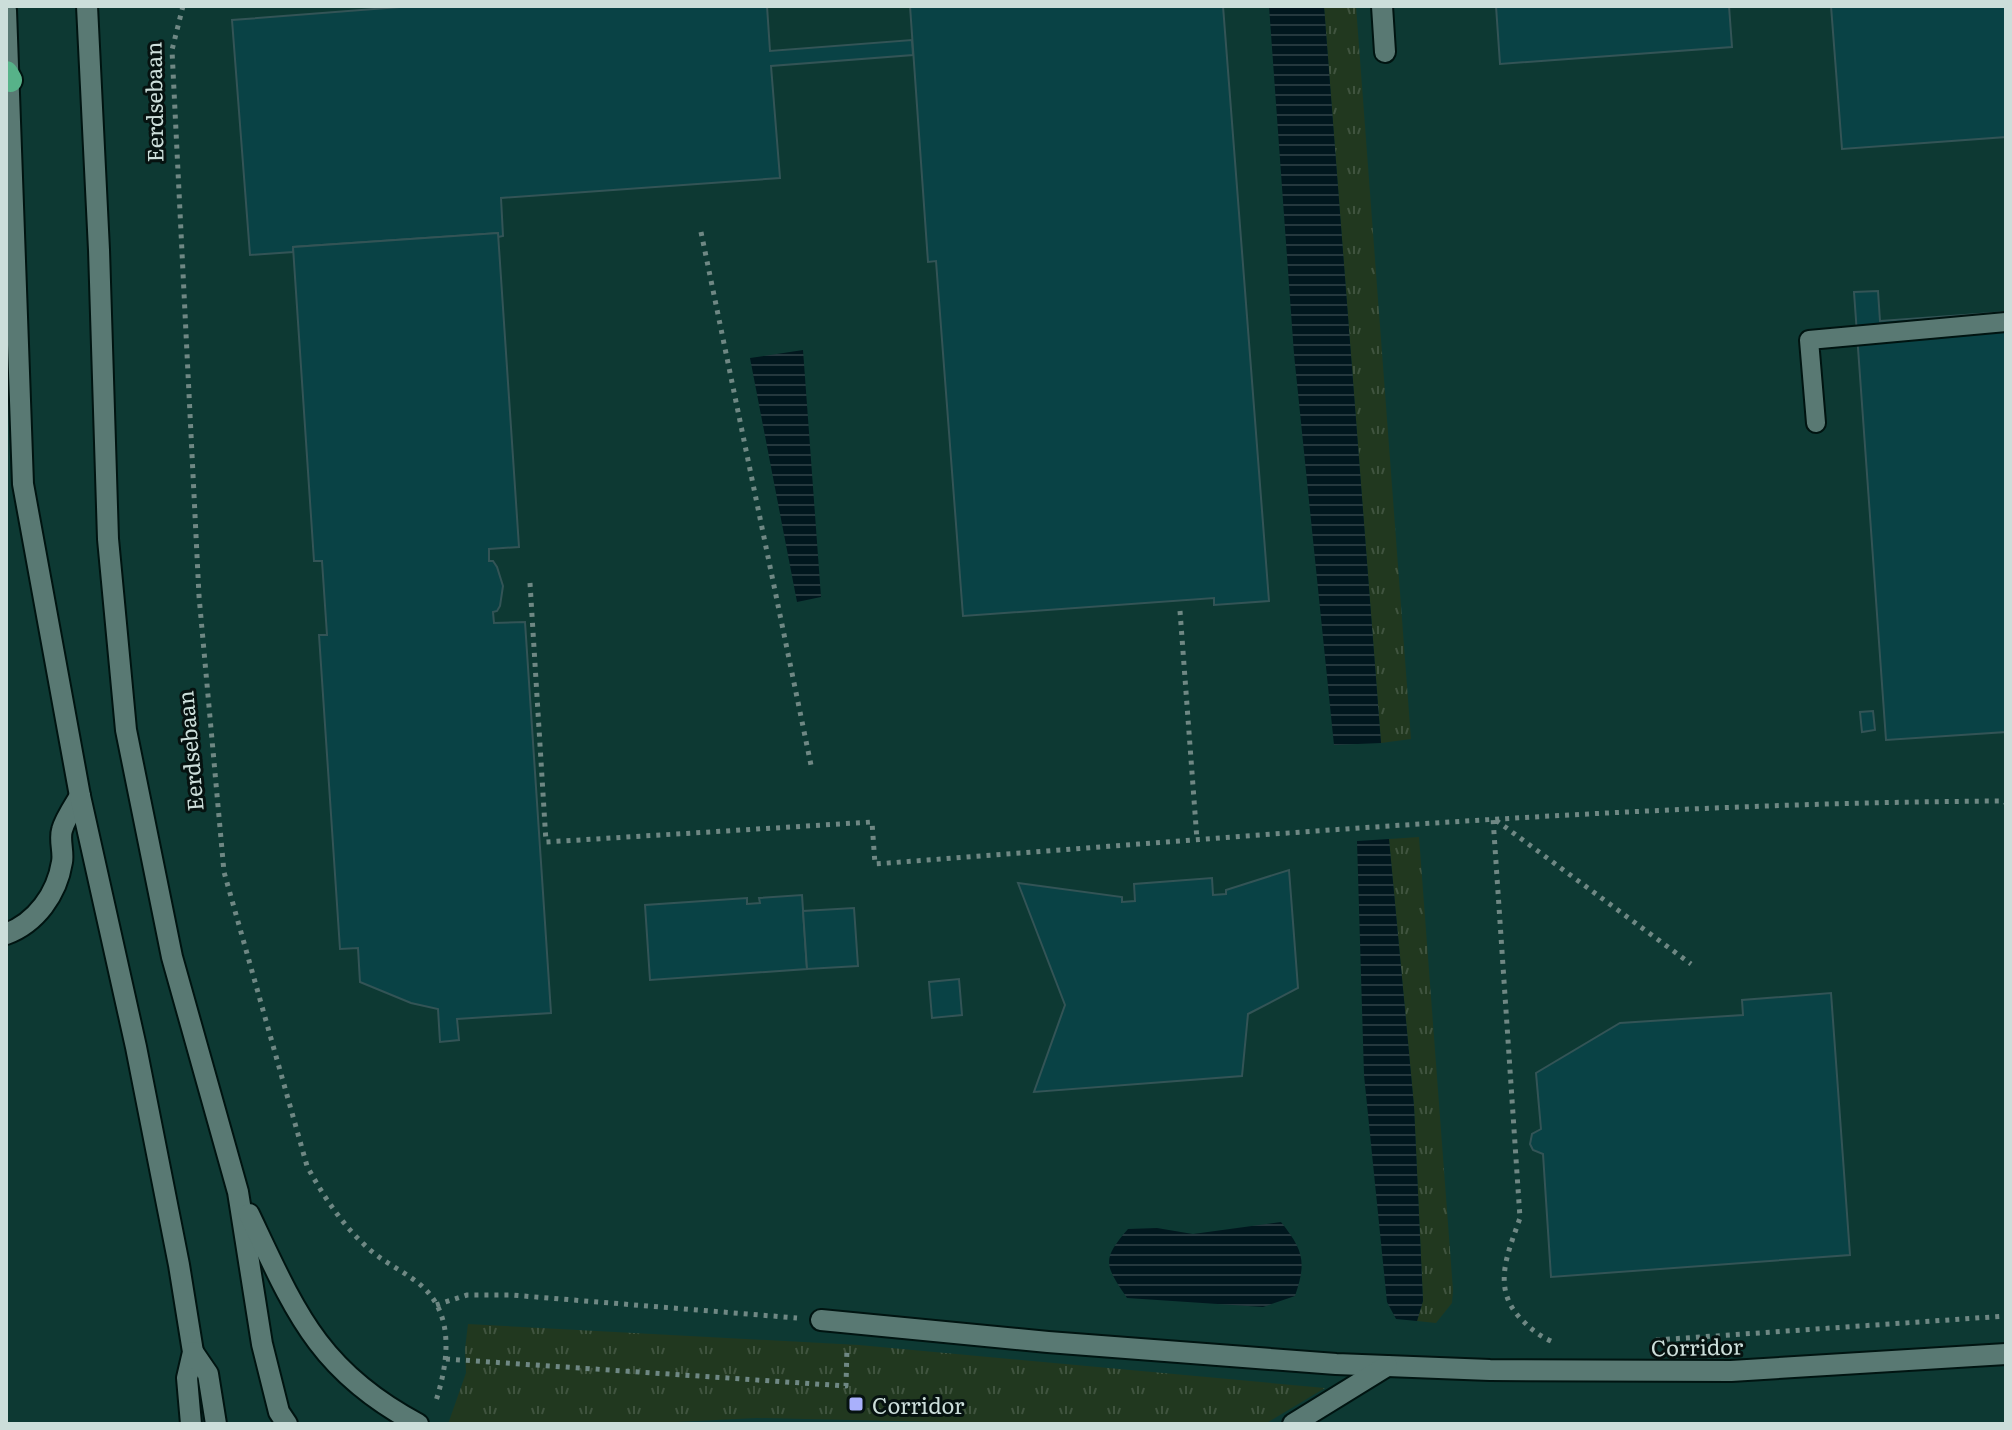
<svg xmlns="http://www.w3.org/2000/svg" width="2012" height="1430" viewBox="0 0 2012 1430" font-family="Literata,serif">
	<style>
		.built { fill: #0d3933 }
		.grass { fill: url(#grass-tufts) }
		.water { fill: url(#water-rules) }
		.building { fill: #094245; stroke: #335456; stroke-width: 2 }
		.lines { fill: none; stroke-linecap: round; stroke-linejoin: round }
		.service-casing { stroke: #001411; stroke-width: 22 }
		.minor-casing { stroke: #001411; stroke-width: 24 }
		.secondary-casing { stroke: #001411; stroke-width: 24 }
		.motorway-casing { stroke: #001411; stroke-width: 28 }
		.path { stroke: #6f8884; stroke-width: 5; stroke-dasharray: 4 6; stroke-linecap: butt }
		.service { stroke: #597973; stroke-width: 18 }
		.minor { stroke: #597973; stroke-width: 20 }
		.secondary { stroke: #597973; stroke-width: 20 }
		.motorway { stroke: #57b289; stroke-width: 24 }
		.poi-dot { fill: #a9b0fc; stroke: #061210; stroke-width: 3 }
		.labels { text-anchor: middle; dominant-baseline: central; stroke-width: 6; stroke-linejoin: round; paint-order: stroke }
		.street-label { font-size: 22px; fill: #ccdeda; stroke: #061210 }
		.poi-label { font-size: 22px; fill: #ccdeda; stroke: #061210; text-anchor: start }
	</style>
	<defs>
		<pattern id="grass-tufts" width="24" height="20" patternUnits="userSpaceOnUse" patternTransform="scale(2)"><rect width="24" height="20" fill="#21381f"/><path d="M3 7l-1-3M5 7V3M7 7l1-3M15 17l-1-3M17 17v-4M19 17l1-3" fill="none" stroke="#40543f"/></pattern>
		<pattern id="water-rules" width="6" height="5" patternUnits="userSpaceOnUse" patternTransform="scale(2)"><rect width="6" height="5" fill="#01171e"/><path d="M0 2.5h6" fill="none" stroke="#25383e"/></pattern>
	</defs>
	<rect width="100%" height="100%" fill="#0d2d28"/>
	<rect class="built" x="6" y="6" width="2000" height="1418"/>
	<g class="grass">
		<polygon points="1324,6 1356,6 1411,739 1381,743"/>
		<polygon points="1419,837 1453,1290 1452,1303 1436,1323 1417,1321 1423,1301 1414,1106 1389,839"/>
		<polygon points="468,1324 859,1345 1325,1388 1265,1424 1030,1424 757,1418 635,1424 448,1424 466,1373 465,1349"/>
	</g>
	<g class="water">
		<polygon points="1269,6 1324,6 1381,743 1334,745 1294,354"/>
		<polygon points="803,350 821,597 797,602 750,358"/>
		<polygon points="1389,839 1414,1106 1423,1301 1417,1321 1396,1319 1387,1302 1364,1075 1357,841"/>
		<path d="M1281 1222C1303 1250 1307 1261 1295 1296L1263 1307 1127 1298C1105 1265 1101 1260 1128 1229L1157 1228 1193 1234Z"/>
	</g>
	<g class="building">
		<polygon points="413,6 767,6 770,51 912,40 913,55 771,66 780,178 501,198 503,236 498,237 498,233 293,247 293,252 250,255 232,20"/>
		<polygon points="910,6 1223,6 1269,601 1214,605 1214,598 963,616 936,261 928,262"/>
		<polygon points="1496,6 1729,6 1732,47 1500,64"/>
		<polygon points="1831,6 2006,6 2006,137 1842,149"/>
		<polygon points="498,233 519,547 489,549 489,561 493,561 497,567 503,586 500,606 497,611 493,612 494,623 525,622 551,1013 457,1019 459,1040 440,1042 438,1009 411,1003 360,982 358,948 340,949 319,635 327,635 322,561 314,561 293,247"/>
		<polygon points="1878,291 1880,321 2006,312 2006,732 1886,740 1854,292"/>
		<polygon points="1873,711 1875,730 1862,732 1860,712"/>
		<polygon points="1289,870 1298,988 1248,1014 1242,1076 1034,1092 1065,1005 1018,883 1122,897 1122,902 1135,901 1134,884 1212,878 1213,895 1226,894 1226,890"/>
		<polygon points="802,895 807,969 650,980 645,905 747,898 747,904 760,903 759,898"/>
		<polygon points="854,908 858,966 807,969 803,911"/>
		<polygon points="959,979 962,1015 932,1018 929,982"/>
		<polygon points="1831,993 1850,1255 1551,1277 1543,1154 1533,1150 1530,1144 1532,1134 1541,1129 1536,1073 1620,1023 1743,1015 1742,1000"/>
	</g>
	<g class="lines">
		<g class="service-casing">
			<polyline id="service" points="1816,423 1809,340 2006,322"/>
		</g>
		<g class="minor-casing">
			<g id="minor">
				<polyline points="1382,6 1385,52"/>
				<path d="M6 934C36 923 57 894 62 862 64 852 59 840 62 830 65 819 74 806 80 796"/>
				<polyline points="821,1320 1048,1342 1336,1364 1490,1370 1731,1371 2006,1354"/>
				<polyline points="1293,1424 1387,1366"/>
			</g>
		</g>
		<g class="secondary-casing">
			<g id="secondary">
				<polyline points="87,6 99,250 108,539 126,730 172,957 238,1192 262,1344 279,1412 287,1424"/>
				<polyline points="6,10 23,484 80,796 136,1047 179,1265 193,1352 187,1378 191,1424"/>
				<path d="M249 1214C295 1311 318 1371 418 1424"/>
				<polyline points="193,1352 208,1374 216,1424"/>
			</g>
		</g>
		<g class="motorway-casing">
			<polyline id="motorway" points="6,73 10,80"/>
		</g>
		<g class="path">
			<path d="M183 6 172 50 199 596 224 872 307 1166C323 1196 343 1226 369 1249 386 1264 408 1273 424 1288 456 1319 447 1367 435 1404"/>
			<polyline points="701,232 812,770"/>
			<path d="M530 583 546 842 872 822 875 864C1251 836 1626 803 2003 801L2006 803"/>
			<polyline points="1180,611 1197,840"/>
			<polyline points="436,1305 467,1295 511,1295 797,1318"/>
			<polyline points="1656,1340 2006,1316"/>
			<path d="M1551 1341C1538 1335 1531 1329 1521 1319 1491 1288 1508 1253 1520 1218L1493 818 1691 964"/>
			<polyline points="446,1359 846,1386 847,1347"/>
		</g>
		<use href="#service" class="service"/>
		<use href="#minor" class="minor"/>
		<use href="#secondary" class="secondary"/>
		<use href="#motorway" class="motorway"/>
	</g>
	<rect class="poi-dot" x="848" y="1396" width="16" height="16" rx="4"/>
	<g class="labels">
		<g class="street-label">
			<text transform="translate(153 102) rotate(-91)">Eerdsebaan</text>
			<text transform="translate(189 751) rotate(-95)">Eerdsebaan</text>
			<text transform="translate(1697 1346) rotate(-1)">Corridor</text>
		</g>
		<g class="poi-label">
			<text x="872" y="1404">Corridor</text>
		</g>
	</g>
	<rect width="2012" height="1430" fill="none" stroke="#ccdeda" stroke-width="16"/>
</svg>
